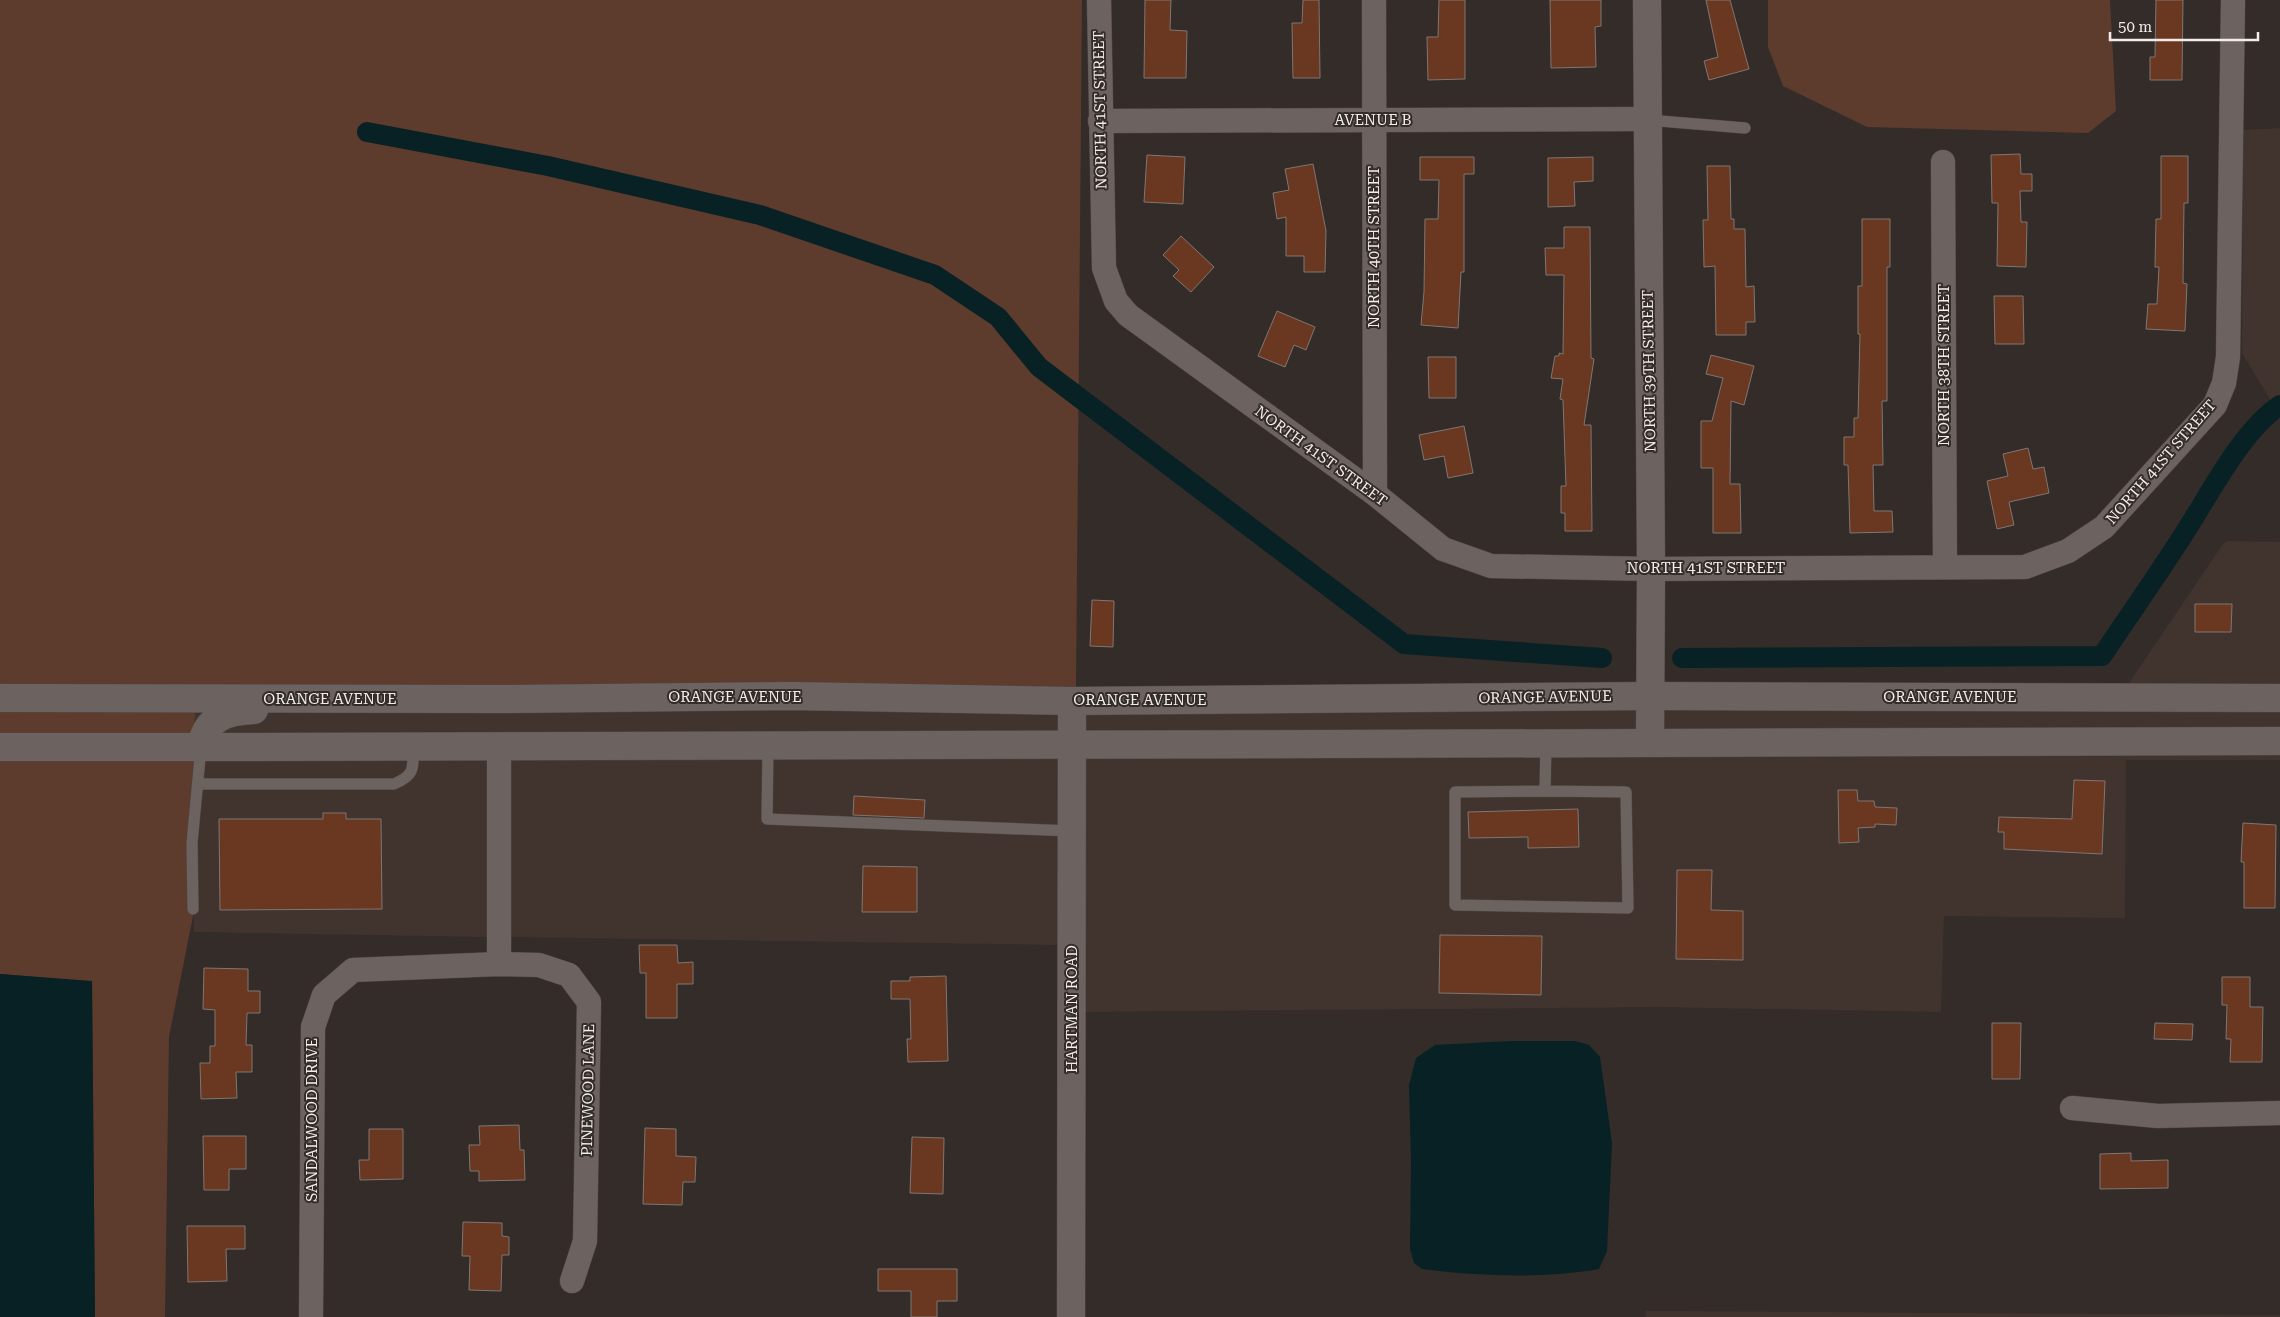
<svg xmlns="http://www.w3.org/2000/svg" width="2280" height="1317" viewBox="0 0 2280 1317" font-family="'Roboto Serif',serif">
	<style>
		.built { fill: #41342e }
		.green { fill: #5d3b2d }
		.water { fill: #082125 }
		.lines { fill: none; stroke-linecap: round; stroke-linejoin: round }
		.canal { stroke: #082125; stroke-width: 20 }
		.building { fill: #6a3721; stroke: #7f7673 }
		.service-casing { stroke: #4f4845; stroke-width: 12 }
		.minor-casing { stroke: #4f4845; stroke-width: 25 }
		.tertiary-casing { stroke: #4f4845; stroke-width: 29 }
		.secondary-casing { stroke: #4f4845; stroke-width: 29 }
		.service { stroke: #6c6360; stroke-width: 11 }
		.minor { stroke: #6c6360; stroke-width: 24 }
		.tertiary { stroke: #6c6360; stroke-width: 28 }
		.secondary { stroke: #6c6360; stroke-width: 28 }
		.labels { text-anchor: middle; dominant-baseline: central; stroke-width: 4; stroke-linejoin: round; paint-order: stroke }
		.street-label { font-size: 15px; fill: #f2edeb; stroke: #332c29 }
	</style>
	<rect width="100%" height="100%" fill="#332c29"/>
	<g class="built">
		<polygon points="2280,128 2280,413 2279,414 2242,353 2243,130"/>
		<polygon points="2227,541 2280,542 2280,686 2127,686 2223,544"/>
		<polygon points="1640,709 1640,731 1082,735 1082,712"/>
		<polygon points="1660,709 2280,709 2280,729 1660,730"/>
		<polygon points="940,710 1062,712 1062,735 194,736 194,713"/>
		<polygon points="2280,752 2280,760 2126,760 2125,918 1944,916 1941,1012 1659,1007 1082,1012 1082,757"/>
		<polygon points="1062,758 1062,945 509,937 509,759"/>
		<polygon points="194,759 489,759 489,937 194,932"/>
		<polygon points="1646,1311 2280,1315 2280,1317 1646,1317"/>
	</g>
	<g class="green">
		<polygon points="0,0 1082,0 1076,689 0,687"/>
		<polygon points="1768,0 2110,0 2116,111 2088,133 1867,127 1783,86 1768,47"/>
		<polygon points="792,707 940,710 195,713 194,736 0,736 0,709"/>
		<polygon points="0,759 194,759 194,911 169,1037 165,1317 95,1317 92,982 0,974"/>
	</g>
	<g class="water">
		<polygon points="0,974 92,981 95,1317 0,1317"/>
		<path d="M1511 1041H1575L1589 1045 1600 1057 1612 1143 1607 1251 1599 1269C1543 1279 1478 1276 1422 1269L1414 1263 1410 1249 1411 1162 1409 1085 1416 1058 1435 1045Z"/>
	</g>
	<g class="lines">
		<g class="canal">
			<polyline points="367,132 548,166 760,215 935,275 998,317 1039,367 1404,644 1602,658"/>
			<path d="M1682 658 2102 656C2130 614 2160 572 2187 529 2212 490 2242 431 2280 405"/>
		</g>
	</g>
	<g class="building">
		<polygon points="1145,0 1171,0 1170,30 1187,31 1186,78 1144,78"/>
		<polygon points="1303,0 1319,0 1320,78 1293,78 1292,23 1302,23"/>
		<polygon points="1439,0 1465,0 1465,79 1428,80 1427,37 1438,37"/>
		<polygon points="1550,0 1601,0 1601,26 1595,27 1596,67 1551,68"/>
		<polygon points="1706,0 1730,0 1749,69 1709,80 1704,61 1718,57"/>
		<polygon points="2156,0 2183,0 2182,80 2150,80 2150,57 2155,57"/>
		<polygon points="2020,154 2021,174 2032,174 2032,191 2020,191 2021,222 2027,222 2026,267 1997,266 1998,203 1992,203 1991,155"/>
		<polygon points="1147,155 1185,157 1183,204 1144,202"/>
		<polygon points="2161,156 2188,156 2188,203 2184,203 2183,283 2187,284 2185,331 2146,329 2148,304 2157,304 2159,267 2155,267 2156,219 2161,219"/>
		<polygon points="1420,157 1474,157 1474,174 1464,174 1464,272 1461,272 1458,328 1421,325 1424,292 1425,219 1438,219 1439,180 1420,180"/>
		<polygon points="1593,157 1593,181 1574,182 1575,206 1548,207 1548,158"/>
		<polygon points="1313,164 1326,231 1325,272 1304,272 1304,256 1286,256 1286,217 1277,219 1273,193 1289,190 1285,169"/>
		<polygon points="1707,166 1730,166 1731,219 1734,219 1734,229 1745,229 1746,287 1754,286 1755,322 1746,322 1746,335 1716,335 1715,266 1704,267 1703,220 1708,220"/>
		<polygon points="1862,219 1890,219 1890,267 1887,267 1887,401 1882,401 1883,465 1873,465 1874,511 1892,511 1893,532 1850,533 1848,465 1844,465 1844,437 1854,437 1854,418 1858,418 1860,334 1858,334 1858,286 1862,286"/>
		<polygon points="1564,227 1590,227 1591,358 1594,359 1584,425 1591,425 1592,531 1565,531 1565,513 1561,513 1561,486 1566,486 1563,400 1560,399 1563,379 1551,378 1555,356 1559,356 1559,353 1563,354 1564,275 1546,275 1545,248 1564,248"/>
		<polygon points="1181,236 1214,267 1191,292 1173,276 1179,270 1163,255"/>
		<polygon points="1994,296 2023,296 2024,344 1995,344"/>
		<polygon points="1277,311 1315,327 1306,350 1294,345 1285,367 1258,356"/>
		<polygon points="1711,355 1754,366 1744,405 1731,401 1730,484 1740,484 1741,533 1713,533 1713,468 1701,468 1701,421 1712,421 1723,378 1706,374"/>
		<polygon points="1428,357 1456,357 1456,398 1429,398"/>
		<polygon points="1464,426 1473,473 1448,478 1444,456 1424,460 1419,435"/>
		<polygon points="2028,448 2033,469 2044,467 2049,493 2009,502 2014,525 1997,529 1987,481 2008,476 2003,454"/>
		<polygon points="1092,600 1114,601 1113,647 1090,646"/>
		<polygon points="2195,604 2232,604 2231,632 2195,632"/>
		<polygon points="2074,780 2105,781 2102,854 2004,849 2004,832 1998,832 1999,817 2072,819"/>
		<polygon points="1838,790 1857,790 1858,801 1874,801 1875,807 1897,808 1896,825 1875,824 1875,827 1858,828 1859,842 1839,843"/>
		<polygon points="854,796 925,800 924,818 853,815"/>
		<polygon points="1578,809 1579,847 1528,848 1528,837 1469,838 1468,812"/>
		<polygon points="323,813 346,813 346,819 381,819 382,909 220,910 219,819 323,819"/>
		<polygon points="2243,823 2276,825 2275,908 2244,908 2244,862 2241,862"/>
		<polygon points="863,866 917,867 917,912 862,912"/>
		<polygon points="1677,870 1712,870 1711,910 1743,911 1743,960 1676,959"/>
		<polygon points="1440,935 1542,936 1541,995 1439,993"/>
		<polygon points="639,945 677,945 678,963 693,962 693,984 677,984 677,1018 646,1018 646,973 640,973"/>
		<polygon points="204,968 248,969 248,991 260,991 260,1013 247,1013 246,1045 252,1045 252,1072 236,1072 237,1098 201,1099 200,1063 210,1063 210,1046 215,1046 215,1010 203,1009"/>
		<polygon points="946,976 948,1061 908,1062 907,1039 911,1039 910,999 891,999 891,981 910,981 910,977"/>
		<polygon points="2222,977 2250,977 2250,1007 2263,1007 2262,1062 2230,1062 2231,1039 2226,1039 2227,1005 2222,1005"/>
		<polygon points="1992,1023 2021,1023 2020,1079 1992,1079"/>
		<polygon points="2155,1023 2193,1024 2192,1040 2154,1039"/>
		<polygon points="519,1125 520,1150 524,1150 525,1180 479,1181 479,1171 470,1171 469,1145 480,1145 479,1126"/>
		<polygon points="645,1128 676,1129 676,1156 696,1157 695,1182 683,1182 682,1205 643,1204"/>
		<polygon points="369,1129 403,1129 403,1179 360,1180 359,1160 369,1160"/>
		<polygon points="203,1136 246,1136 246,1169 229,1169 229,1190 204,1190"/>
		<polygon points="912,1137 944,1138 943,1194 910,1193"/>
		<polygon points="2131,1153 2131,1161 2168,1160 2168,1188 2100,1189 2100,1154"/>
		<polygon points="463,1222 502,1223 502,1236 509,1237 509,1255 502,1255 501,1291 469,1290 470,1256 462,1256"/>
		<polygon points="187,1226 245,1226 245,1249 226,1249 227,1281 188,1282"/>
		<polygon points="878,1269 957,1269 957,1301 937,1301 937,1317 911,1317 911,1291 878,1291"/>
	</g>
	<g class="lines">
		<g class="service-casing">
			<g id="service">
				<polyline points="1648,120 1745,128"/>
				<polyline points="768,747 767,819 1072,831"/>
				<path d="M198 784H394C415 775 413 769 413 748"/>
				<polyline points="1545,791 1455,792 1455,905 1628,908 1626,792 1545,791 1546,743"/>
				<polyline points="193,909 192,843 201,747"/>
			</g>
		</g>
		<g class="minor-casing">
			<g id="minor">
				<polyline points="1099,0 1104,268 1116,301 1128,315 1375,494 1443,549 1491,566 1651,569 2025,567 2068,551 2104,527 2215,405 2224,383 2228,357 2233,0"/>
				<polyline points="1374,0 1375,494"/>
				<polyline points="1100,121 1646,119"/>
				<polyline points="1943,162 1945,567"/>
				<polyline points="499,748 499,964"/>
				<polyline points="2072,1108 2158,1116 2280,1113"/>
				<polyline points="311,1317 313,1027 324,995 353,970 499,964 539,965 569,975 589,1002 585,1241 572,1281"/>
			</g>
		</g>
		<g class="tertiary-casing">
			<g id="tertiary">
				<polyline points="1647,0 1651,569 1650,742"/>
				<polyline points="1071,1317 1072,701"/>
			</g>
		</g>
		<g class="secondary-casing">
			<g id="secondary">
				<polyline points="0,698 499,699 792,696 1072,701 1650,696 2280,698"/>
				<path d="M0 747C760 748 1520 742 2280 741"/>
				<path d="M201 747C206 717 227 711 254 710"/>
			</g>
		</g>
		<use href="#service" class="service"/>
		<use href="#minor" class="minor"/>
		<use href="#tertiary" class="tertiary"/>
		<use href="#secondary" class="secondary"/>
	</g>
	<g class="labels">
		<g class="street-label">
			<text transform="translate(1100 110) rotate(-91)">NORTH 41ST STREET</text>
			<text x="1373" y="120">AVENUE B</text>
			<text transform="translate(1374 247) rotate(-90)">NORTH 40TH STREET</text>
			<text transform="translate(1944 365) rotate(-90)">NORTH 38TH STREET</text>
			<text transform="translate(1649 371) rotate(-91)">NORTH 39TH STREET</text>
			<text transform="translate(1321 456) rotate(36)">NORTH 41ST STREET</text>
			<text transform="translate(2161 462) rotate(-49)">NORTH 41ST STREET</text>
			<text x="1706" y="568">NORTH 41ST STREET</text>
			<text x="735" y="697">ORANGE AVENUE</text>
			<text transform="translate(1545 697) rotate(-1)">ORANGE AVENUE</text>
			<text x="1950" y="697">ORANGE AVENUE</text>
			<text x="330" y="699">ORANGE AVENUE</text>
			<text x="1140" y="700">ORANGE AVENUE</text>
			<text transform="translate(1072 1009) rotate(-90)">HARTMAN ROAD</text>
			<text transform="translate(588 1090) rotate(-89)">PINEWOOD LANE</text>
			<text transform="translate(312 1120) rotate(-90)">SANDALWOOD DRIVE</text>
		</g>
	</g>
	<path d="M2110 32v8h148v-8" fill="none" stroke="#f2edeb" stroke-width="2.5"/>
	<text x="2118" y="32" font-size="15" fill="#f2edeb" stroke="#332c29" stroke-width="4" paint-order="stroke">50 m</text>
</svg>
